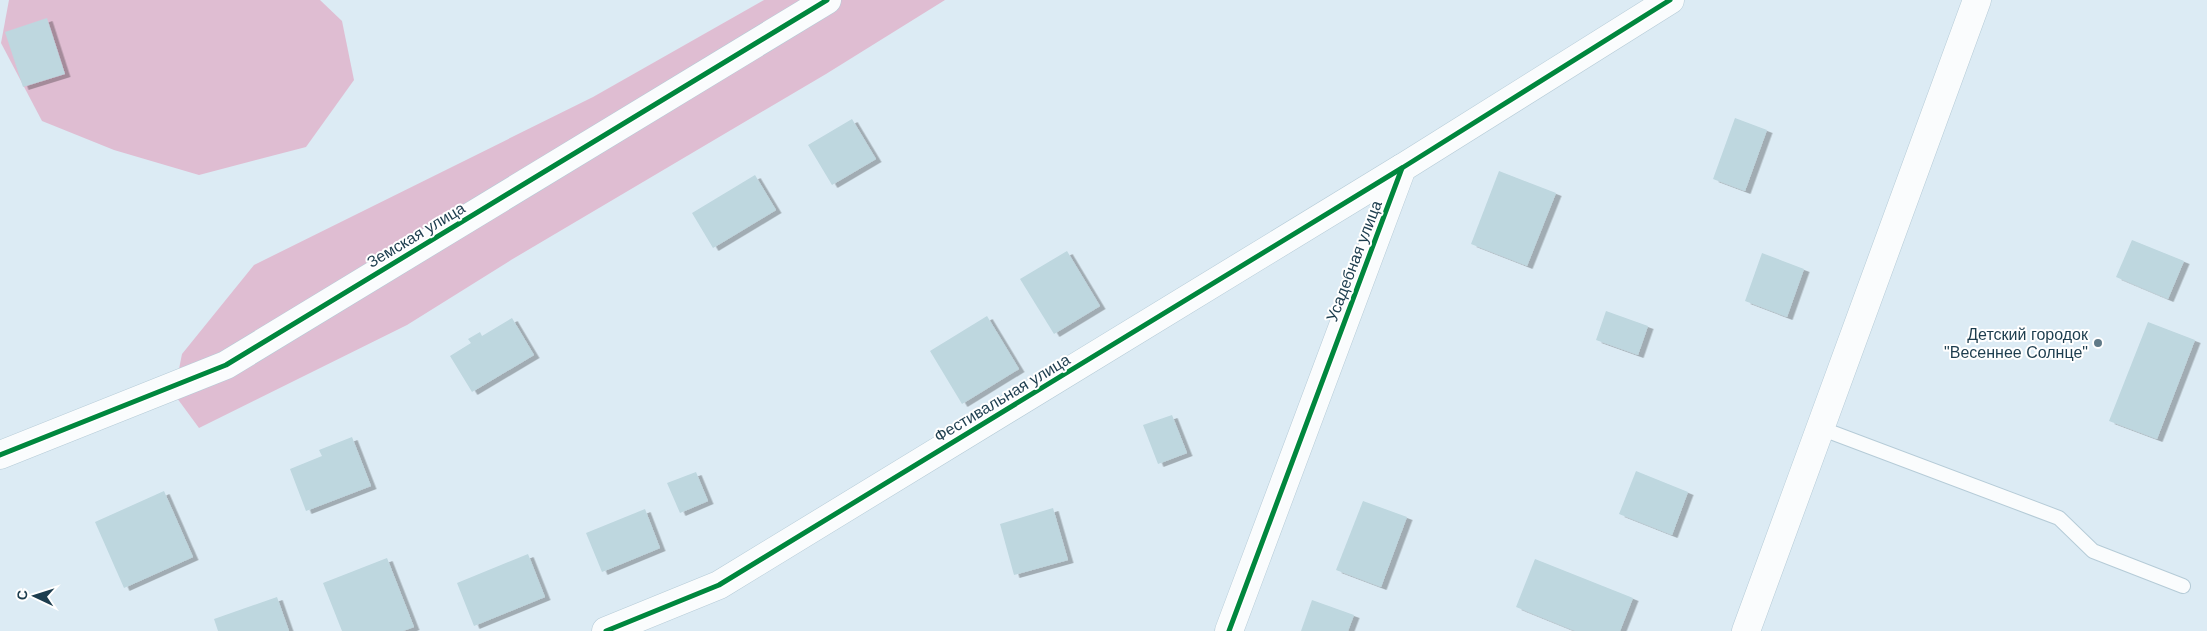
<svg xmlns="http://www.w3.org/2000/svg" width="2207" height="631" viewBox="0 0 2207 631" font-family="Helvetica,sans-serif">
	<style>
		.forest { fill: #dfbdd2 }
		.building { fill: #bed7df; filter: url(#shadow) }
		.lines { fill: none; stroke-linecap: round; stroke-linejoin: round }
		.lane-casing { stroke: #b5cbd7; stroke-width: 16 }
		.street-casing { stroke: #b5cbd7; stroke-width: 29 }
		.secondary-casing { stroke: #b5cbd7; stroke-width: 29 }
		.lane { stroke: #fafcfd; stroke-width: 14 }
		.street { stroke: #fafcfd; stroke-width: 28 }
		.secondary { stroke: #fafcfd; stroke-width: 28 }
		.cycleway-casing { stroke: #fff; stroke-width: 8 }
		.cycleway { stroke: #00873e; stroke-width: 5 }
		.poi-dot { fill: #607a88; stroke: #fff; stroke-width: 2 }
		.labels { text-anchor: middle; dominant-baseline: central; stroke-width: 4; stroke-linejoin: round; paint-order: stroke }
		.street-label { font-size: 16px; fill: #1d3d4e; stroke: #fff }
		.poi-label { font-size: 16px; fill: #1d3d4e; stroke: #fff; text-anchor: end }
	</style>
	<defs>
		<filter id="shadow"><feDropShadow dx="5.5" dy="3" stdDeviation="0" flood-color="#0004"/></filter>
	</defs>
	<rect width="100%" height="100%" fill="#dcebf4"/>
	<g class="forest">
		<polygon points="9,0 320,0 342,21 354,80 306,147 199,175 114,150 42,121 1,43"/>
		<polygon points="764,0 945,0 826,74 511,260 407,325 199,428 174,394 182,354 254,265 593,97"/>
	</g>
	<g class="building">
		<polygon points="47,18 65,74 23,87 5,32"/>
		<polygon points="1735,118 1767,130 1745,191 1713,179"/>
		<polygon points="852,119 876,159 832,185 808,145"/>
		<polygon points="1499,171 1556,193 1527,266 1471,244"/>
		<polygon points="755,175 776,210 713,248 692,213"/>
		<polygon points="2132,240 2184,261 2168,299 2116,277"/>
		<polygon points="1067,251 1100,306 1054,334 1020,279"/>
		<polygon points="1762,253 1804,269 1787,317 1745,301"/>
		<polygon points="1606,311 1648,326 1638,355 1596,340"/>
		<polygon points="987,316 1019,369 962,404 930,351"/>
		<polygon points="512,318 534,355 472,392 450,356 471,343 468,339 480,332 482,336"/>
		<polygon points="2148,322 2195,340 2157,439 2109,421"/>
		<polygon points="1172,415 1187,453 1158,464 1143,425"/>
		<polygon points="352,437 371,486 306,511 290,469 322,456 319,450"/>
		<polygon points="1636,471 1688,492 1672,535 1619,514"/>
		<polygon points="696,472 708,501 680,513 667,483"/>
		<polygon points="164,491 193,557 124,588 95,522"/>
		<polygon points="1363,501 1407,517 1381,587 1336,570"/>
		<polygon points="1053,508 1068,560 1014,575 1000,524"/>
		<polygon points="645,509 660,548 602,572 586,533"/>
		<polygon points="528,554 545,597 474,626 457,583"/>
		<polygon points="387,558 414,627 403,631 342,631 323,583"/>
		<polygon points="1535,559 1633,598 1620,631 1575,631 1516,607"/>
		<polygon points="277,597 289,631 218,631 214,619"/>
		<polygon points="1312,600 1354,615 1348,631 1301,631"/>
	</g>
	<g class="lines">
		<g class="lane-casing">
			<polyline id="lane" points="1820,428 2059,518 2093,551 2183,586"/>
		</g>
		<g class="street-casing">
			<g id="street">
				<polyline points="0,455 226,365 827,0"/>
				<polyline points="606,631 719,585 1402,168"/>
				<polyline points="1229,631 1402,168 1670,0"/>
			</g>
		</g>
		<g class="secondary-casing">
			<polyline id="secondary" points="1746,631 1977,0"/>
		</g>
		<use href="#lane" class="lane"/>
		<use href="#street" class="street"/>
		<use href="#secondary" class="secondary"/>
		<g class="cycleway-casing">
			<g id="cycleway">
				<polyline points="0,455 226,365 827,0"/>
				<polyline points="606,631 719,585 1402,168"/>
				<polyline points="1229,631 1402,168 1670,0"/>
			</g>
		</g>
		<use href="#cycleway" class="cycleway"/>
	</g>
	<circle class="poi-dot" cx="2098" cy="343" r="5"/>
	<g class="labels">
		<g class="street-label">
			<text transform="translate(416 235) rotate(-31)">Земская улица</text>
			<text transform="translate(1354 261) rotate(-69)">Усадебная улица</text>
			<text transform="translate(1002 398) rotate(-31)">Фестивальная улица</text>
		</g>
		<g class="poi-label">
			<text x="2088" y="334">Детский городок<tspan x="2088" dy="18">"Весеннее Солнце"</tspan></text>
		</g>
	</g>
	<g transform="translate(35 596) rotate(274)" stroke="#ffffff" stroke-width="4" paint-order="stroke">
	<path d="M0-4L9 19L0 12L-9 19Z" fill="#1d3d4e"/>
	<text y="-8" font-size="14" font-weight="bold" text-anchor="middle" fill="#1d3d4e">С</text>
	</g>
</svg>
